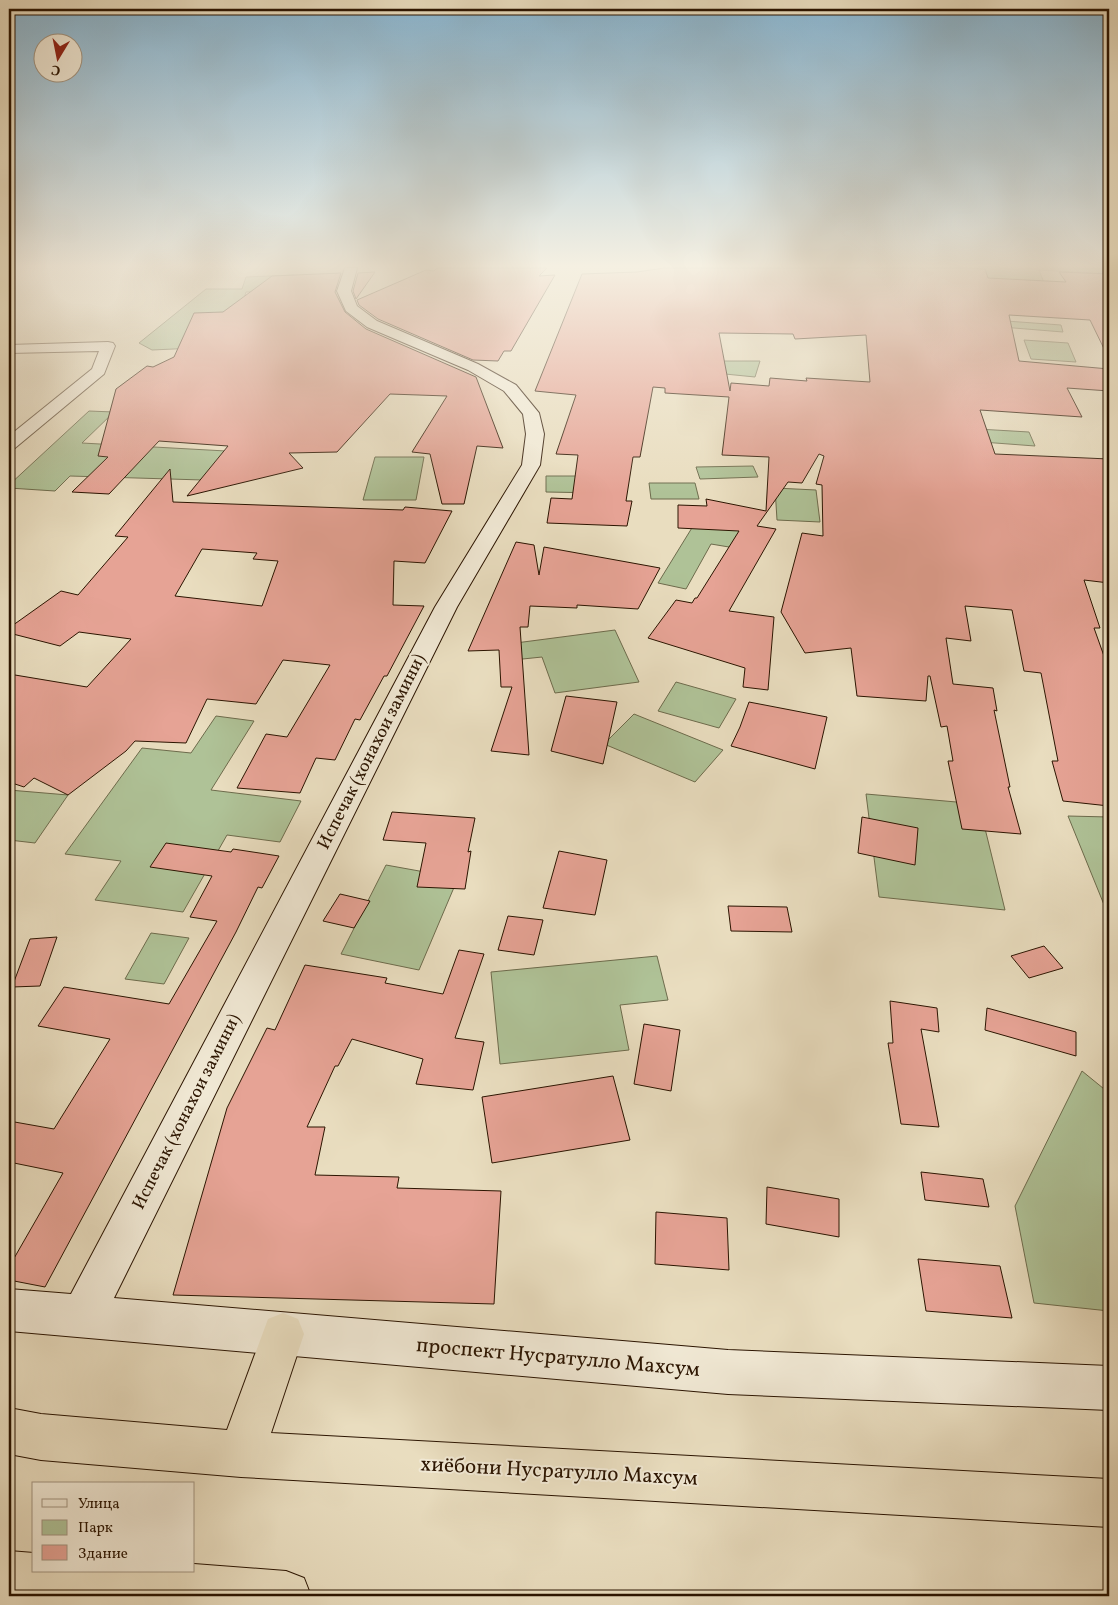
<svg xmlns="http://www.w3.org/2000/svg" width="1118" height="1605" viewBox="0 0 1118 1605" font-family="Vollkorn,serif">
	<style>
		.green { fill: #afc297; stroke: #6d6b4c }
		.building { fill: #e6a395; stroke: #2b1400; fill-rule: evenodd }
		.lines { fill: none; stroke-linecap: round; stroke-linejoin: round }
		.street-casing { stroke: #5a4630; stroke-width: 2 }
		.secondary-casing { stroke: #2b1400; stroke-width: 2 }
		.highway-casing { stroke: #2b1400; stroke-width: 2 }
		.street { fill: #f1e9d5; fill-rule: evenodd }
		.secondary { fill: #f1e9d5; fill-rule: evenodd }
		.highway { fill: #e9ddbf; fill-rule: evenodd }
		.labels { text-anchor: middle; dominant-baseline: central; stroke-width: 4; stroke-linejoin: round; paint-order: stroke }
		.street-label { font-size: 18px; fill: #2b1400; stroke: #f1e9d5 }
		.near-street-label { font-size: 21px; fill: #2b1400; stroke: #f1e9d5 }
	</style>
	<rect width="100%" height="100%" fill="#e9ddbf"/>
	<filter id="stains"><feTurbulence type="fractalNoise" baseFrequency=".004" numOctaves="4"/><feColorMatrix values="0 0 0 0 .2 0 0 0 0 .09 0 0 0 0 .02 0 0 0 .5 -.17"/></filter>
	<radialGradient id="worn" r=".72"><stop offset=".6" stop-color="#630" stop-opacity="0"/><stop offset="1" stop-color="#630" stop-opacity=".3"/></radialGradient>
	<g class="green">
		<polygon points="956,268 1106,268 1109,274 1039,270 1048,293 998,290"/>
		<polygon points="294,275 291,290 246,292 236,325 326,342 152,350 139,343 206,289 242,289 246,277"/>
		<polygon points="965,318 1061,325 1063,332 965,324"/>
		<polygon points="1024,340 1068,343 1076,362 1031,359"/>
		<polygon points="640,361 760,361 755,377 645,366"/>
		<polygon points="89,411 114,412 82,443 226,451 203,480 70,476 55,491 9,488 9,485"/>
		<polygon points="978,429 1029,432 1035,446 982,442"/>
		<polygon points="375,457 424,457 416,500 363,500"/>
		<polygon points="753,466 758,477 700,479 696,467"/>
		<polygon points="546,476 603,476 604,493 546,492"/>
		<polygon points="649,483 695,483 699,499 651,499"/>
		<polygon points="775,488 816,490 820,522 777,520"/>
		<polygon points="698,518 752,527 741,549 711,544 686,589 658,583"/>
		<polygon points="615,630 639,682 555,693 542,657 513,660 508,644"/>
		<polygon points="676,682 736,699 719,728 658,711"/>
		<polygon points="634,714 723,750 695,782 604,744"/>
		<polygon points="216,716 254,721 211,790 301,801 280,842 227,835 183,912 95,900 121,861 65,854 142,748 191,753"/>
		<polygon points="9,790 68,795 35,843 9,840"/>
		<polygon points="866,794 979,804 1005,910 879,897"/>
		<polygon points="1068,816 1109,817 1109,917"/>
		<polygon points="386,865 458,878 419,970 341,954"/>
		<polygon points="151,933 189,938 164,984 125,979"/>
		<polygon points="657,956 668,1000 620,1005 629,1050 500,1064 491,972"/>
		<polygon points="1082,1071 1109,1093 1109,1311 1034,1303 1015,1206"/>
	</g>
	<g class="building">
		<polygon points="437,268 547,268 539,276 555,275 511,351 504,351 498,361 473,360 378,319 359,305 357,300 426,270 434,271"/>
		<path d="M664 268H964L985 269 988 278 1066 282 1059 272 1109 274V359L1090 320 1009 315 1019 361 1109 369V391L1067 388 1082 417 980 410 995 454 1109 459V583L1084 580 1100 628H1094L1109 670V806L1063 801 1052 761H1058L1041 673 1024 671 1012 610 965 606 971 641 946 638 953 684 993 688 997 711 994 710 1010 787H1008L1021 834 962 829 948 761H953L947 726 941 727 930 676H928L926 701 857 696 851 648 805 653 781 612 802 533 823 536 822 485 816 484 824 456 819 454 802 483 788 482 757 526 776 529 729 611 774 617 768 690 743 687 745 668 648 638 676 600 692 603 695 598H697L739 531 678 528V505L707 506 706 499 766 511 769 457 722 455 729 397 665 393V388L653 387 640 457H633L626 501H632L627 526 547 523 551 498 572 499 578 455 556 454 576 395 535 391 582 274 637 272ZM719 333 793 334 795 339 866 335 870 382 806 378 807 381 770 378 769 386 731 383 730 391Z"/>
		<polygon points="375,272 356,299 353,291 358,273"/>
		<polygon points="341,273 335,292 345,312 366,329 476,377 503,448 477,446 464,504 442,504 430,454 412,452 447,396 390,394 337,452 289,453 303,468 187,496 228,446 159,441 109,494 72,492 108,457 98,456 116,389 147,366 153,367 174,357 194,313 223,312 272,276"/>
		<path d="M170 469 173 502 403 510 405 507 452 511 425 563 394 561 393 605 424 606 387 676H384L360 720 355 719 335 760 316 758 300 793 237 788 266 734 287 737 330 665 283 660 256 704 207 699 186 743 135 741 126 751 68 795 34 778 24 787 9 782V674L87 687 131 639 79 632 60 646 9 633V628L61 591 78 595 128 537 115 536ZM202 549 257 553 253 559 278 561 262 606 175 596Z"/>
		<polygon points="516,542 534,545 539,575 544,547 660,568 638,609 577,605 577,608 530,606 528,627 520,627 529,755 491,751 512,687 501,687 499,650 468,651"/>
		<polygon points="566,696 617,702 603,764 551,751"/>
		<polygon points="749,702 827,717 815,769 731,746 740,727"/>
		<polygon points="392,812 475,818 468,852 471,851 465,889 417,887 426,843 383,840"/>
		<polygon points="862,817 918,828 915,865 858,853"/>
		<polygon points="166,843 231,852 233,849 279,856 262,888 258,887 236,932 45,1287 9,1280 9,1267 63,1173 9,1162 9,1121 54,1129 110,1039 38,1026 64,987 169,1004 217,921 190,917 212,876 150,867"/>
		<polygon points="559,851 607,860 595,915 543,908"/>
		<polygon points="340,894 370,901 354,928 323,921"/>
		<polygon points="728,906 787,907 792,932 731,931"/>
		<polygon points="508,916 543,920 534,955 498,950"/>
		<polygon points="57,937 40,986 12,987 30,939"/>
		<polygon points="1044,946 1063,968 1029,978 1011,956"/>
		<polygon points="459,950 484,954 455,1038 484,1042 473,1090 416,1084 423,1059 352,1039 338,1066 335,1066 307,1127 325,1127 315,1175 399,1177 397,1188 501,1191 494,1304 173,1295 227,1108 267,1028 275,1030 305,965 387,978 385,983 443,994"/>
		<polygon points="890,1001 937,1008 939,1032 921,1029 939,1127 901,1124 888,1043 893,1043"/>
		<polygon points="987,1008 1076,1032 1076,1056 985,1030"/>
		<polygon points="644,1024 680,1030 671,1091 634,1084"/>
		<polygon points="613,1076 630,1140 492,1163 482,1097"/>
		<polygon points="921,1172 983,1179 989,1207 925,1200"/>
		<polygon points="767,1187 839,1199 839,1237 766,1224"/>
		<polygon points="656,1212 727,1218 729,1270 655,1264"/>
		<polygon points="918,1259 1000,1266 1012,1318 926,1311"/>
	</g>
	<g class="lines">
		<g class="street-casing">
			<polygon id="street" points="108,342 113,343 115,346 104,374 15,448 9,449 9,436 92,369 99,351 9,353 9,345"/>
		</g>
		<g class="secondary-casing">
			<polygon id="secondary" points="345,268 357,268 351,291 357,306 377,321 478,364 516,385 539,413 544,434 540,465 457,607 114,1298 728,1350 1109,1366 1109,1410 728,1394 9,1331 9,1289 71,1294 435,607 522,465 526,434 523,414 504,391 468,370 367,327 346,311 337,291"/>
		</g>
		<g class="highway-casing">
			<g id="highway">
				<polygon points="283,1313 298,1319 304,1334 271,1433 1109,1479 1109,1527 241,1477 41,1460 9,1454 9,1408 41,1414 227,1430 268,1319"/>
				<polygon points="9,1551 34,1553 34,1571 194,1571 194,1564 286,1571 304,1578 311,1596 9,1596"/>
			</g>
		</g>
		<use href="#street" class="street"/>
		<use href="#secondary" class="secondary"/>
		<use href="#highway" class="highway"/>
	</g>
	<linearGradient id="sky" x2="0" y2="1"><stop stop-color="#88b7d4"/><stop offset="0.54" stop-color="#f5f0e2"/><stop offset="1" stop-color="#f5f0e2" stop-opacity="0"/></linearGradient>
	<rect width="1118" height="493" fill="url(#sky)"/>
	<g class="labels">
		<g class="street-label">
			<text transform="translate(372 752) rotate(-63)">Испечак (хонахои замини)</text>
			<text transform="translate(187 1112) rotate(-63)">Испечак (хонахои замини)</text>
		</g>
		<g class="near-street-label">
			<text transform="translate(558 1358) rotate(5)">проспект Нусратулло Махсум</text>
			<text transform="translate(559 1472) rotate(3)">хиёбони Нусратулло Махсум</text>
		</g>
	</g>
	<rect width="1118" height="1605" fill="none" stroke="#e9ddbf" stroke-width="30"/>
	<rect x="10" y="10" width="1098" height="1585" fill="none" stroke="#2b1400" stroke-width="2.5"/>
	<rect x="15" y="15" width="1088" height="1575" fill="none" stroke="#2b1400"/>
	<rect x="32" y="1482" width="162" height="90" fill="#f1e9d5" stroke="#a29480"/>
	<rect x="42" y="1499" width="25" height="8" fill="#f1e9d5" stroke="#a29480"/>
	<text x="78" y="1508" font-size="15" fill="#2b1400">Улица</text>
	<rect x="42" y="1520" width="25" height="15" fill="#afc297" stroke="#a29480"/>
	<text x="78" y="1532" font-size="15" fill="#2b1400">Парк</text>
	<rect x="42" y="1545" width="25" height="15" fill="#e6a395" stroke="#a29480"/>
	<text x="78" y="1558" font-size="15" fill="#2b1400">Здание</text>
	<g transform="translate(58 58) rotate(190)"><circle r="24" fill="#f1e9d5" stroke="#a29480"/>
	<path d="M0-4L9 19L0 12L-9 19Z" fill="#8f2418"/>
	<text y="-8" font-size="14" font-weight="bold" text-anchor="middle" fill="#2b1400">С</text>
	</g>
	<rect width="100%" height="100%" filter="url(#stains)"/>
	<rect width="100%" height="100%" fill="url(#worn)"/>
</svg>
